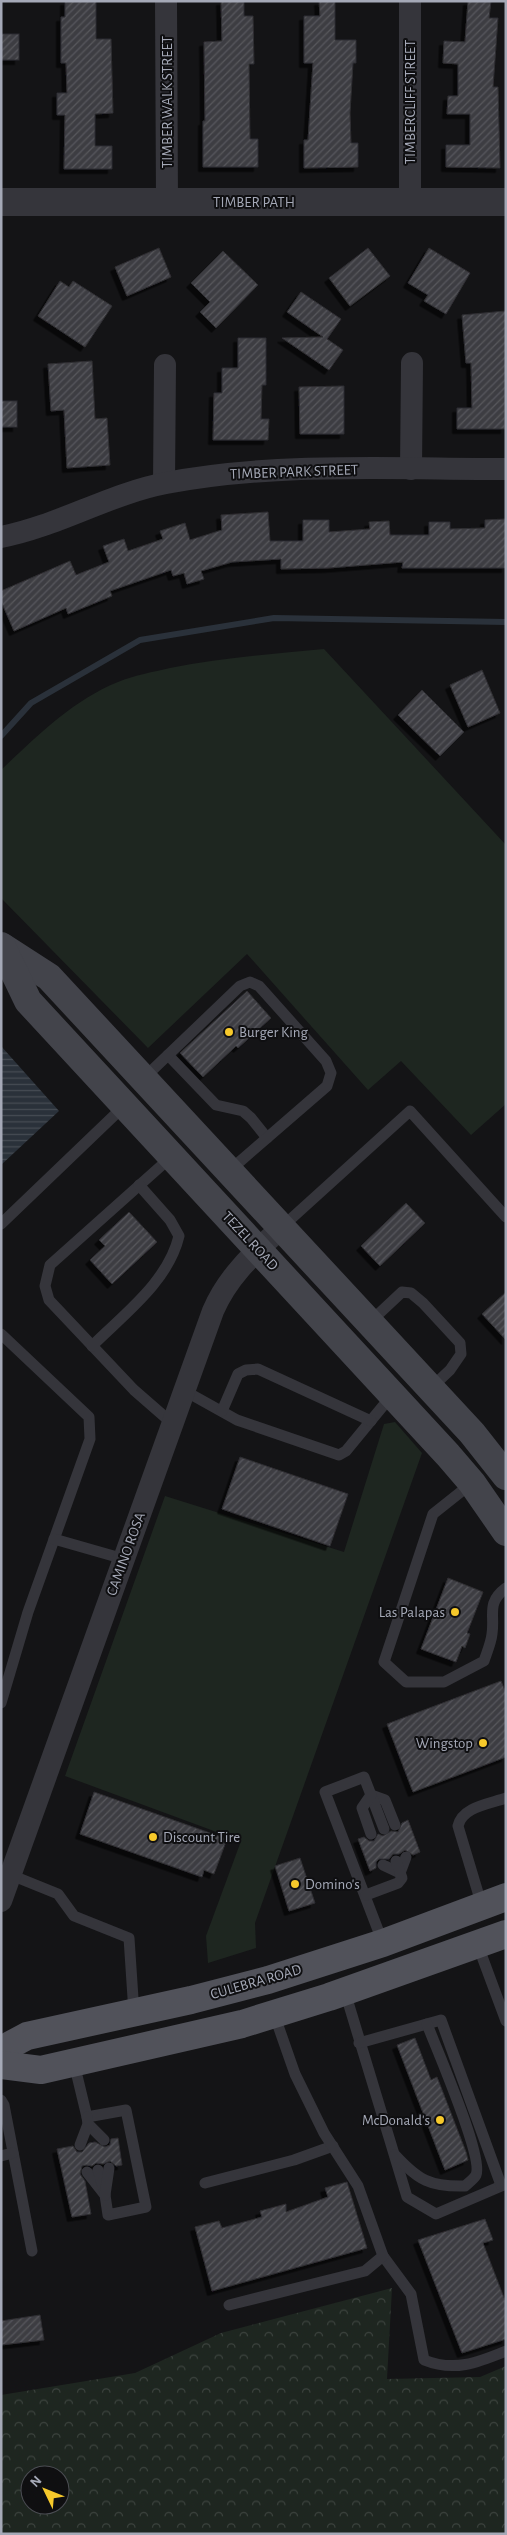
<svg xmlns="http://www.w3.org/2000/svg" width="507" height="2535" viewBox="0 0 507 2535" font-family="'Alegreya Sans',sans-serif">
	<style>
		.green { fill: #1e2620 }
		.forest { fill: url(#forest-crowns); fill-rule: evenodd }
		.water { fill: url(#water-rules) }
		.lines { fill: none; stroke-linecap: round; stroke-linejoin: round }
		.stream { stroke: #2a313a; stroke-width: 6 }
		.building { fill: url(#building-hatch); stroke: #2f2e32; filter: url(#shadow) }
		.service { stroke: #35353b; stroke-width: 11 }
		.minor { stroke: #35353b; stroke-width: 22 }
		.tertiary { stroke: #35353b; stroke-width: 28 }
		.secondary { stroke: #43444b; stroke-width: 28 }
		.primary { stroke: #51525a; stroke-width: 28 }
		.poi-dot { fill: #f7c92b; stroke: #0f0f11; stroke-width: 2 }
		.labels { text-anchor: middle; dominant-baseline: central; stroke-width: 4; stroke-linejoin: round; paint-order: stroke }
		.street-label { font-size: 15px; fill: #a5a9b7; stroke: #0f0f11 }
		.poi-label { font-size: 15px; fill: #a5a9b7; stroke: #0f0f11; text-anchor: start }
	</style>
	<defs>
		<pattern id="forest-crowns" width="20" height="18" patternUnits="userSpaceOnUse" patternTransform="scale(1.25)"><rect width="20" height="18" fill="#1e2620"/><path d="M2 6a3 3 0 1 1 6 0M12 15a3 3 0 1 1 6 0" fill="none" stroke="#3c433e"/></pattern>
		<pattern id="water-rules" width="6" height="5" patternUnits="userSpaceOnUse" patternTransform="scale(1.25)"><rect width="6" height="5" fill="#2a313a"/><path d="M0 2.5h6" fill="none" stroke="#464c54"/></pattern>
		<pattern id="building-hatch" width="6" height="6" patternUnits="userSpaceOnUse" patternTransform="scale(1.25)"><rect width="6" height="6" fill="#3e3e43"/><path d="M-1 1l2-2M0 6l6-6M5 7l2-2" fill="none" stroke="#57575c"/></pattern>
		<filter id="shadow"><feDropShadow dx="-4.5" dy="4.5" stdDeviation="0" flood-color="#0009"/></filter>
	</defs>
	<rect width="100%" height="100%" fill="#141416"/>
	<g class="green">
		<path d="M324 649 506 845V1104L471 1135 401 1061 368 1090 247 954 148 1048 1 898V770C36 737 73 700 118 682 135 675 153 672 170 668 221 658 272 654 324 649Z"/>
		<polygon points="395,1422 422,1453 255,1923 256,1948 208,1963 206,1936 241,1841 65,1776 165,1496 344,1552 384,1424"/>
	</g>
	<path class="forest" d="M392 2288 387 2379 480 2377 506 2366V2534H1V2395L135 2373 221 2333ZM30 2475H60V2505H30Z"/>
	<polygon class="water" points="1,1046 59,1111 1,1165"/>
	<g class="lines">
		<polyline class="stream" points="1,736 31,703 140,640 274,618 506,622"/>
	</g>
	<g class="building">
		<polygon points="65,1 96,1 96,39 111,39 113,113 95,114 95,146 112,146 112,169 64,169 65,115 57,115 57,93 67,93 66,63 61,63 61,17 65,17"/>
		<polygon points="221,1 244,1 244,16 253,16 254,64 249,64 250,139 258,139 258,167 203,167 203,121 205,121 204,42 222,41"/>
		<polygon points="319,1 335,1 335,40 356,40 356,63 353,63 350,113 351,143 358,143 358,167 304,168 304,140 308,140 313,63 304,63 304,16 320,16"/>
		<polygon points="468,1 491,1 489,18 498,18 493,87 498,87 500,168 446,167 446,145 470,145 470,114 447,114 448,96 458,96 458,64 443,63 444,41 465,42"/>
		<rect x="1" y="34" width="18" height="26"/>
		<polygon points="159,248 171,277 127,296 115,267"/>
		<polygon points="368,248 390,276 350,306 329,278"/>
		<polygon points="429,248 470,273 446,314 424,301 428,295 408,283"/>
		<polygon points="223,251 258,285 216,328 200,312 210,302 191,283"/>
		<polygon points="60,281 69,287 73,281 112,306 85,347 38,316"/>
		<polygon points="301,292 341,319 327,339 343,350 329,370 282,338 323,337 287,312"/>
		<polygon points="506,311 505,429 457,429 457,408 472,408 471,363 466,363 462,315"/>
		<polygon points="238,338 266,338 266,385 262,385 261,419 269,419 268,440 213,440 214,393 222,393 222,368 238,368"/>
		<polygon points="92,361 95,419 107,418 110,465 67,468 64,410 51,411 48,364"/>
		<polygon points="344,386 344,434 300,434 299,387"/>
		<rect x="1" y="401" width="16" height="26"/>
		<polygon points="268,512 270,541 303,541 303,520 329,520 329,532 370,529 369,522 389,521 390,535 429,535 429,522 450,522 450,529 485,528 485,520 506,519 506,568 402,568 403,562 329,568 281,569 281,559 232,562 201,571 204,579 187,584 184,573 173,576 171,570 110,591 112,596 68,614 66,608 14,631 1,601 1,591 70,561 76,575 109,562 103,546 124,539 128,551 163,539 160,531 185,523 190,540 222,530 221,515"/>
		<polygon points="482,670 500,713 468,727 450,685"/>
		<polygon points="422,690 464,732 440,756 398,715"/>
		<polygon points="247,991 271,1018 238,1048 236,1046 203,1077 180,1053"/>
		<polygon points="406,1203 425,1223 380,1266 361,1246"/>
		<polygon points="129,1212 157,1242 112,1284 90,1260 105,1246 99,1240"/>
		<polygon points="506,1292 506,1340 482,1314"/>
		<polygon points="240,1457 348,1494 330,1546 222,1509"/>
		<polygon points="448,1578 483,1592 467,1633 470,1634 465,1648 462,1646 456,1662 421,1649"/>
		<polygon points="501,1681 506,1693 506,1757 413,1792 387,1724"/>
		<polygon points="94,1792 227,1839 214,1874 204,1870 202,1877 80,1834"/>
		<polygon points="408,1820 420,1852 413,1855 405,1850 399,1854 393,1854 389,1859 379,1859 376,1862 376,1868 370,1871 358,1839 364,1837 369,1841 374,1841 378,1834 383,1836 391,1831 398,1832 402,1823"/>
		<polygon points="300,1858 315,1903 289,1911 275,1866"/>
		<polygon points="415,2038 431,2080 437,2077 466,2152 468,2160 445,2170 397,2045"/>
		<polygon points="118,2138 122,2165 116,2166 110,2161 103,2164 96,2163 92,2166 86,2165 82,2166 80,2174 85,2181 91,2214 72,2217 57,2149 73,2146 77,2152 82,2152 89,2143 95,2142 105,2147 110,2145 111,2139"/>
		<polygon points="347,2182 367,2248 212,2291 195,2227 219,2221 222,2228 262,2217 260,2211 286,2204 286,2212 328,2197 325,2188"/>
		<polygon points="485,2219 493,2240 483,2243 506,2303 506,2339 462,2353 418,2240"/>
		<polygon points="40,2315 44,2340 1,2345 1,2321"/>
	</g>
	<g class="lines">
		<g class="service">
			<polyline points="168,1055 216,1105 243,1111 251,1118 267,1138"/>
			<polyline points="144,1078 240,986 250,982 259,986 326,1061 331,1073 327,1086 229,1171"/>
			<polyline points="171,1157 50,1265 45,1286 49,1300 134,1390 173,1424"/>
			<polyline points="1,1224 124,1106"/>
			<polyline points="282,1227 410,1111 506,1217"/>
			<polyline points="370,1322 402,1292 411,1293 423,1303 460,1343 461,1354 450,1370 431,1388"/>
			<polyline points="1,1334 89,1417 90,1439 28,1612 1,1703"/>
			<path d="M92 1346C124 1314 168 1282 179 1236L170 1220 139 1185"/>
			<polyline points="185,1391 237,1420 339,1455 346,1451 392,1395"/>
			<polyline points="222,1411 238,1374 246,1370 258,1369 371,1421"/>
			<path d="M472 1483 433 1514 384 1662 406 1682H444L484 1661C487 1652 491 1643 492 1634 495 1614 486 1603 506 1588"/>
			<polyline points="54,1539 124,1559"/>
			<polyline points="371,1795 385,1800 395,1825"/>
			<polyline points="371,1795 384,1829"/>
			<polyline points="371,1834 362,1808 371,1795 364,1777 325,1792 383,1943"/>
			<polyline points="383,1865 400,1873"/>
			<polyline points="400,1873 406,1857"/>
			<polyline points="11,1875 58,1894 74,1916 129,1938 134,2013"/>
			<polyline points="366,1895 398,1883 402,1878 396,1861"/>
			<path d="M482 1906 458 1826C462 1807 489 1804 506 1798"/>
			<polyline points="477,1943 506,2021"/>
			<polyline points="345,1992 407,2197 436,2214 506,2184"/>
			<polyline points="359,2043 441,2020 501,2185"/>
			<polyline points="74,2063 87,2117 126,2110 146,2207 108,2215 105,2195 87,2172"/>
			<polyline points="1,2100 4,2105 32,2251"/>
			<polyline points="88,2124 104,2140"/>
			<polyline points="80,2145 88,2124 87,2117"/>
			<path d="M395 2155C418 2180 430 2187 465 2186 468 2183 474 2179 476 2175 484 2157 436 2048 427 2024"/>
			<polyline points="1,2156 13,2153"/>
			<polyline points="98,2170 104,2190"/>
			<polyline points="205,2183 294,2160 333,2146"/>
			<polyline points="105,2195 109,2168"/>
			<path d="M383 2256 411 2294 424 2360C454 2372 477 2363 506 2351"/>
			<polyline points="229,2305 365,2271 383,2256 358,2186 324,2133 295,2074 274,2014"/>
		</g>
		<g class="minor">
			<polyline points="166,1 167,202"/>
			<polyline points="410,1 410,202"/>
			<polyline points="411,469 412,363"/>
			<polyline points="164,483 165,365"/>
			<path d="M1 537C58 526 109 494 166 483 276 462 394 469 506 469"/>
			<path d="M1 1901 213 1311C228 1276 254 1253 282 1227"/>
		</g>
		<polyline class="tertiary" points="1,202 506,202"/>
		<g class="secondary">
			<polyline points="1,946 49,977 472,1433 506,1476"/>
			<polyline points="2,947 28,1001 448,1455 472,1483 506,1532"/>
		</g>
		<g class="primary">
			<polyline points="1,2050 27,2036 191,2000 268,1980 383,1943 506,1897"/>
			<polyline points="1,2065 41,2070 242,2024 329,1997 506,1934"/>
		</g>
	</g>
	<g class="poi-dot">
		<circle cx="229" cy="1032" r="5"/>
		<circle cx="455" cy="1612" r="5"/>
		<circle cx="483" cy="1743" r="5"/>
		<circle cx="153" cy="1837" r="5"/>
		<circle cx="295" cy="1884" r="5"/>
		<circle cx="440" cy="2120" r="5"/>
	</g>
	<g class="labels">
		<g class="street-label">
			<text transform="translate(167 102) rotate(-90)">TIMBER WALK STREET</text>
			<text transform="translate(410 102) rotate(-90)">TIMBERCLIFF STREET</text>
			<text x="254" y="202">TIMBER PATH</text>
			<text transform="translate(294 472) rotate(-2)">TIMBER PARK STREET</text>
			<text transform="translate(250 1241) rotate(47)">TEZEL ROAD</text>
			<text transform="translate(126 1554) rotate(-70)">CAMINO ROSA</text>
			<text transform="translate(256 1982) rotate(-16)">CULEBRA ROAD</text>
		</g>
		<g class="poi-label">
			<text x="239" y="1032">Burger King</text>
			<text x="445" y="1612" text-anchor="end">Las Palapas</text>
			<text x="473" y="1743" text-anchor="end">Wingstop</text>
			<text x="163" y="1837">Discount Tire</text>
			<text x="305" y="1884">Domino's</text>
			<text x="430" y="2120" text-anchor="end">McDonald's</text>
		</g>
	</g>
	<rect width="507" height="2535" fill="none" stroke="#a5a9b7" stroke-width="5"/>
	<g transform="translate(45 2490) rotate(313)"><circle r="24" fill="#0f0f11" stroke="#4b4d53"/>
	<path d="M0-4L9 19L0 12L-9 19Z" fill="#f7c92b"/>
	<text y="-8" font-size="14" font-weight="bold" text-anchor="middle" fill="#a5a9b7">N</text>
	</g>
</svg>
